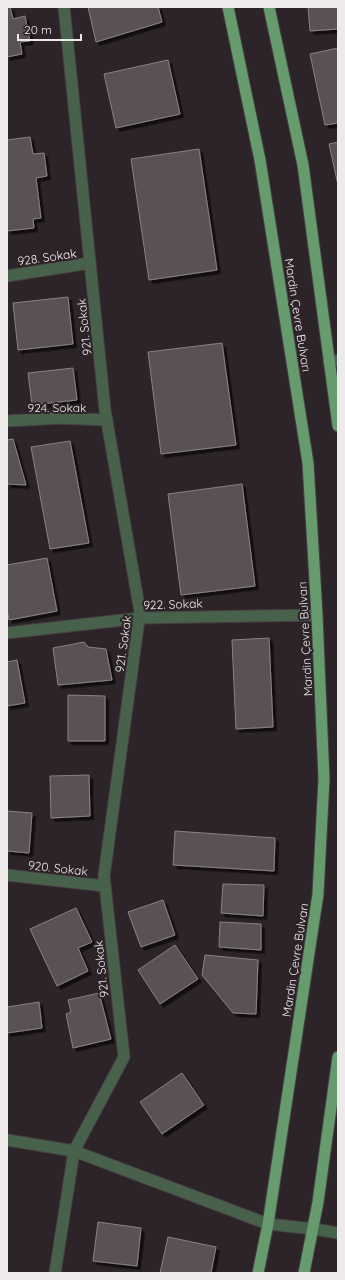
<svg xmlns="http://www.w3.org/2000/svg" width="345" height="1280" viewBox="0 0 345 1280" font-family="Quicksand,sans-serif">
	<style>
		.building { fill: #5a5156; stroke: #8a8085; filter: url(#shadow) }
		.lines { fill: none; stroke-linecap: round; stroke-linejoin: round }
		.minor-casing { stroke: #474043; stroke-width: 13 }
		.tertiary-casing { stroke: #474043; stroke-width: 13 }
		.primary-casing { stroke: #474043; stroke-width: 13 }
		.minor { stroke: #48614b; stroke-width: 11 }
		.tertiary { stroke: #48614b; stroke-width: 11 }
		.primary { stroke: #669b6e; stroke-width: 11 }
		.labels { text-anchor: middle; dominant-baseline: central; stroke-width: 4; stroke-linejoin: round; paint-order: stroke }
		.street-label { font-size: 12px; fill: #eee9eb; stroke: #2c2428 }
	</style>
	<defs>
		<filter id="shadow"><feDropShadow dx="3.5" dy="3.5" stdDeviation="0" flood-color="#0009"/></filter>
	</defs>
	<rect width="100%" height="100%" fill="#2c2428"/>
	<g class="building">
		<polygon points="7,7 10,7 13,19 25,16 30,41 20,42 22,54 7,57"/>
		<polygon points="88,7 158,7 162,22 96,42"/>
		<polygon points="308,7 338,7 338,29 310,31"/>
		<polygon points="338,48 338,123 325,125 310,54"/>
		<polygon points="168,60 180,114 116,128 104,74"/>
		<polygon points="30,137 33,154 44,153 47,176 36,178 41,218 33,219 34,228 7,231 7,140"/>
		<polygon points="338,142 338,185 329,144"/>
		<polygon points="199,149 217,270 149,280 131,159"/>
		<polygon points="68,297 73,344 18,350 13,303"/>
		<polygon points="222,343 236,445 161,454 148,352"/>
		<polygon points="73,368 77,400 32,405 28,373"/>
		<polygon points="13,439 26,485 7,484 7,440"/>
		<polygon points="70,441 89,543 50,549 31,447"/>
		<polygon points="242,484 255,586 181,595 168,494"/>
		<polygon points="47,558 57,611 9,620 7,610 7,565"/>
		<polygon points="269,638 273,727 236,729 232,640"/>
		<polygon points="84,642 88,647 106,649 112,680 58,685 53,648"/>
		<polygon points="17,660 25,703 7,706 7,662"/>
		<polygon points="68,695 105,696 105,741 68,741"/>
		<polygon points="89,775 90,816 51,818 50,776"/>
		<polygon points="7,811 32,813 29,853 7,851"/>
		<polygon points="175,831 275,838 274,871 173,865"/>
		<polygon points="223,884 264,885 263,916 221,913"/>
		<polygon points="163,900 175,935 141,947 128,912"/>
		<polygon points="76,908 92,942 78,948 88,971 57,986 30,929"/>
		<polygon points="220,922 261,924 261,950 219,947"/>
		<polygon points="175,945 198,979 160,1004 138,970"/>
		<polygon points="205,955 258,960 256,1014 233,1013 202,975"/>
		<polygon points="99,993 111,1039 73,1048 66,1014 71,1012 68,1000"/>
		<polygon points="39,1002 42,1028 7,1033 7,1007"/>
		<polygon points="182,1073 204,1105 162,1134 140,1102"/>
		<polygon points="98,1222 141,1228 137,1266 93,1261"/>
		<polygon points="168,1237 216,1247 211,1273 160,1273"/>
	</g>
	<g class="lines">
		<g class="minor-casing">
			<g id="minor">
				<polyline points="7,276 90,263"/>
				<polyline points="329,362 338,360"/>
				<polyline points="7,421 61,418 107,420"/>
				<polyline points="7,633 140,618 317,615"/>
				<polyline points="7,875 105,886"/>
				<polyline points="55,1273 74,1151 124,1057 104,876 140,612 105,410 64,7"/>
			</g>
		</g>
		<g class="tertiary-casing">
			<polyline id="tertiary" points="7,1140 74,1151 268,1224 314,1229 338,1233"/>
		</g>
		<g class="primary-casing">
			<g id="primary">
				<polyline points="228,7 260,160 308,463 317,615 324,779 318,894 268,1224 258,1273"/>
				<polyline points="269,7 303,165 338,426"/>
				<polyline points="304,1273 318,1202 338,1057"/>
			</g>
		</g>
		<use href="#minor" class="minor"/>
		<use href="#tertiary" class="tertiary"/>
		<use href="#primary" class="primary"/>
	</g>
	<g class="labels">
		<g class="street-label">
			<text transform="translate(47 257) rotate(-8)">928. Sokak</text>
			<text transform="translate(298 315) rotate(81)">Mardin Çevre Bulvarı</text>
			<text transform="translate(84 327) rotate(-96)">921. Sokak</text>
			<text x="57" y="407">924. Sokak</text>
			<text transform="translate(173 604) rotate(-2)">922. Sokak</text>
			<text transform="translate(305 639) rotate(-93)">Mardin Çevre Bulvarı</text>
			<text transform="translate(123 644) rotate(-82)">921. Sokak</text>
			<text transform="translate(58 868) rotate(6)">920. Sokak</text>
			<text transform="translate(295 960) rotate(-81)">Mardin Çevre Bulvarı</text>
			<text transform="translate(101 969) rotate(-96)">921. Sokak</text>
		</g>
	</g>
	<rect width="345" height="1280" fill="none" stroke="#eee9eb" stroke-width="16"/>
	<path d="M18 34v6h63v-6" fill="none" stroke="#eee9eb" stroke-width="2"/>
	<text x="24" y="34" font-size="12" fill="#eee9eb" stroke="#2c2428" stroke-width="3" paint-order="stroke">20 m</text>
</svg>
